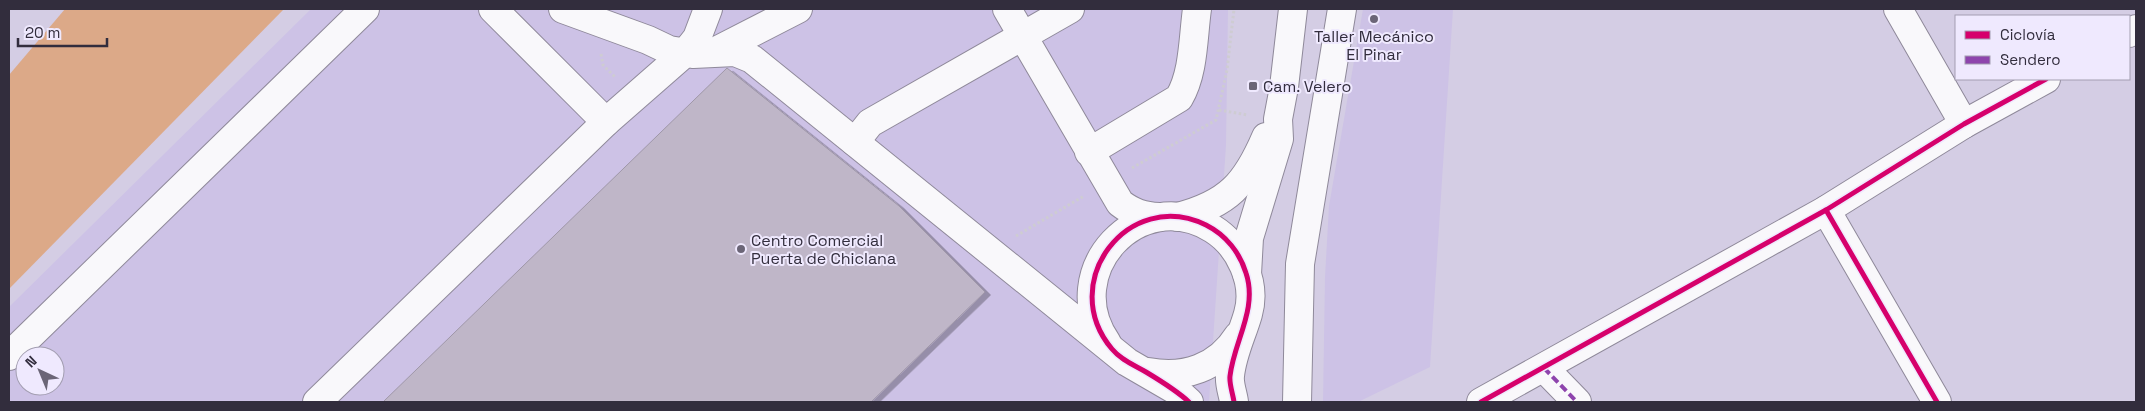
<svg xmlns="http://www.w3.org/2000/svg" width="2145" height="411" viewBox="0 0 2145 411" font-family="'Space Grotesk',sans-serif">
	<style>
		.built { fill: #cdc2e6; fill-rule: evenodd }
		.green { fill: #dca988 }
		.building { fill: #bfb6c8; stroke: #9f97a8; filter: url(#shadow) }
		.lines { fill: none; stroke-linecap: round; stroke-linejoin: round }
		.minor-casing { stroke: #8f899a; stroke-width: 30 }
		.path { stroke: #ceccd2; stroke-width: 3; stroke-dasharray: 2.5 2.5; stroke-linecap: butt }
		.minor { stroke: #f9f8fb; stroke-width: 28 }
		.quiet { stroke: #8e44ad; stroke-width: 4; stroke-dasharray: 8 4; stroke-linecap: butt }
		.cycleway-casing { stroke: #efe9fe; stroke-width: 8 }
		.cycleway { stroke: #d6006c; stroke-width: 5 }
		.poi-dot { fill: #6b6577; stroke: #efe9fe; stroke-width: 2 }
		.labels { text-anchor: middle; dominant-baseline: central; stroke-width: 4; stroke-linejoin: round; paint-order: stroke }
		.poi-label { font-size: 16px; fill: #322d3d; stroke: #efe9fe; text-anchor: start }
	</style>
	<defs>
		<filter id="shadow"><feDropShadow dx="5.5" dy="3" stdDeviation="0" flood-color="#0004"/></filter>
	</defs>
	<rect width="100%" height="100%" fill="#d4cde4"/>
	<g class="built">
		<path d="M311 9H1228L1226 145 1209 402H9V307ZM25 356H55V386H25Z"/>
		<polygon points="1363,9 1453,9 1430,367 1358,402 1323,402 1325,277 1329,206"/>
	</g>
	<polygon class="green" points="65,9 284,9 9,289 9,75"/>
	<polygon class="building" points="727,68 899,206 985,292 871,402 383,402"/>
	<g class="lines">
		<g class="minor-casing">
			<g id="minor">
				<polyline points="493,9 606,122"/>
				<polyline points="563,9 648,40 669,50 693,54 735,52 752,59 1127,362 1177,391 1189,402"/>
				<path d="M1007 9 1120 203C1133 213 1143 216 1159 217"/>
				<polyline points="1898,9 1964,124"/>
				<polyline points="2129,33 2136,29"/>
				<polyline points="716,51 798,9"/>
				<polyline points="855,142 870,123 1070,9"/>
				<path d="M1089 152 1179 98C1194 73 1193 37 1197 9"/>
				<polyline points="1826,210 1937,402"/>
				<path d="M1178 217C1228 204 1246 184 1266 137"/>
				<polyline points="1247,274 1249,238 1279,139 1278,119 1284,87 1293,9"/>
				<path d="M1107 343C1057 272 1139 183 1213 229 1240 246 1257 283 1248 314 1242 335 1232 354 1230 376 1229 384 1233 394 1234 402"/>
				<polyline points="9,356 365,9"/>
				<polyline points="1544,368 1577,402"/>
				<path d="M1148 372C1184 379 1218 368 1238 336"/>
				<polyline points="317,402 606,122 686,52 697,38 708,9"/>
				<polyline points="1297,402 1300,264 1342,9"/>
				<polyline points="1481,402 1826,210 1964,124 2046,79"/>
			</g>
		</g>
		<g class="path">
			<polyline points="601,54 603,65 615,77"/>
			<polyline points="1219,110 1248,115"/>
			<polyline points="1132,168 1216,120 1227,70 1234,9"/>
			<polyline points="1016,236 1084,196"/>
		</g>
		<use href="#minor" class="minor"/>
		<polyline class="quiet" points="1544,368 1577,402"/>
		<g class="cycleway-casing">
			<g id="cycleway">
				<polyline points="1826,210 1937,402"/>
				<path d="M1189 402C1176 390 1161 381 1146 372 1134 365 1121 360 1112 349 1056 283 1128 187 1206 225 1226 235 1240 253 1246 273 1258 309 1234 341 1230 376 1229 384 1233 394 1234 402"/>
				<polyline points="1481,402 1826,210 1964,124 2046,79"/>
			</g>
		</g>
		<use href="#cycleway" class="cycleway"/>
	</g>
	<g class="poi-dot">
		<circle cx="1374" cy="19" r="5"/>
		<rect x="1248" y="81" width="10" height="10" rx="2.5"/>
		<circle cx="741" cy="249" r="5"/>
	</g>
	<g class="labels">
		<g class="poi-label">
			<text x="1374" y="36" text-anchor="middle">Taller Mecánico<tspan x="1374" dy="18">El Pinar</tspan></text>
			<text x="1263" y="86">Cam. Velero</text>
			<text x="751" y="240">Centro Comercial<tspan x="751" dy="18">Puerta de Chiclana</tspan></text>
		</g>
	</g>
	<rect width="2145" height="411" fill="none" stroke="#322d3d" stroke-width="20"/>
	<rect x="1955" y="15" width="175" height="65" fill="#efe9fe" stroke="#a39eb1"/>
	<rect x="1965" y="31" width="25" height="8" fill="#d6006c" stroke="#a39eb1"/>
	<text x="2000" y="40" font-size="15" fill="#322d3d">Ciclovía</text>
	<rect x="1965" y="56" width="25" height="8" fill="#8e44ad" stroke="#a39eb1"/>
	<text x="2000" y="65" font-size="15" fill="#322d3d">Sendero</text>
	<g transform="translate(40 371) rotate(316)"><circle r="24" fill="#efe9fe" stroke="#a39eb1"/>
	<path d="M0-4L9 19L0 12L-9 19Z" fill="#6b6577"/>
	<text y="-8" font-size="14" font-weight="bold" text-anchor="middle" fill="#322d3d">N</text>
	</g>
	<path d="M18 38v8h89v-8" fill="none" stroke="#322d3d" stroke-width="2.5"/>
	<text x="25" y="38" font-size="15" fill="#322d3d" stroke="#efe9fe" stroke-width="4" paint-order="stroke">20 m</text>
</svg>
